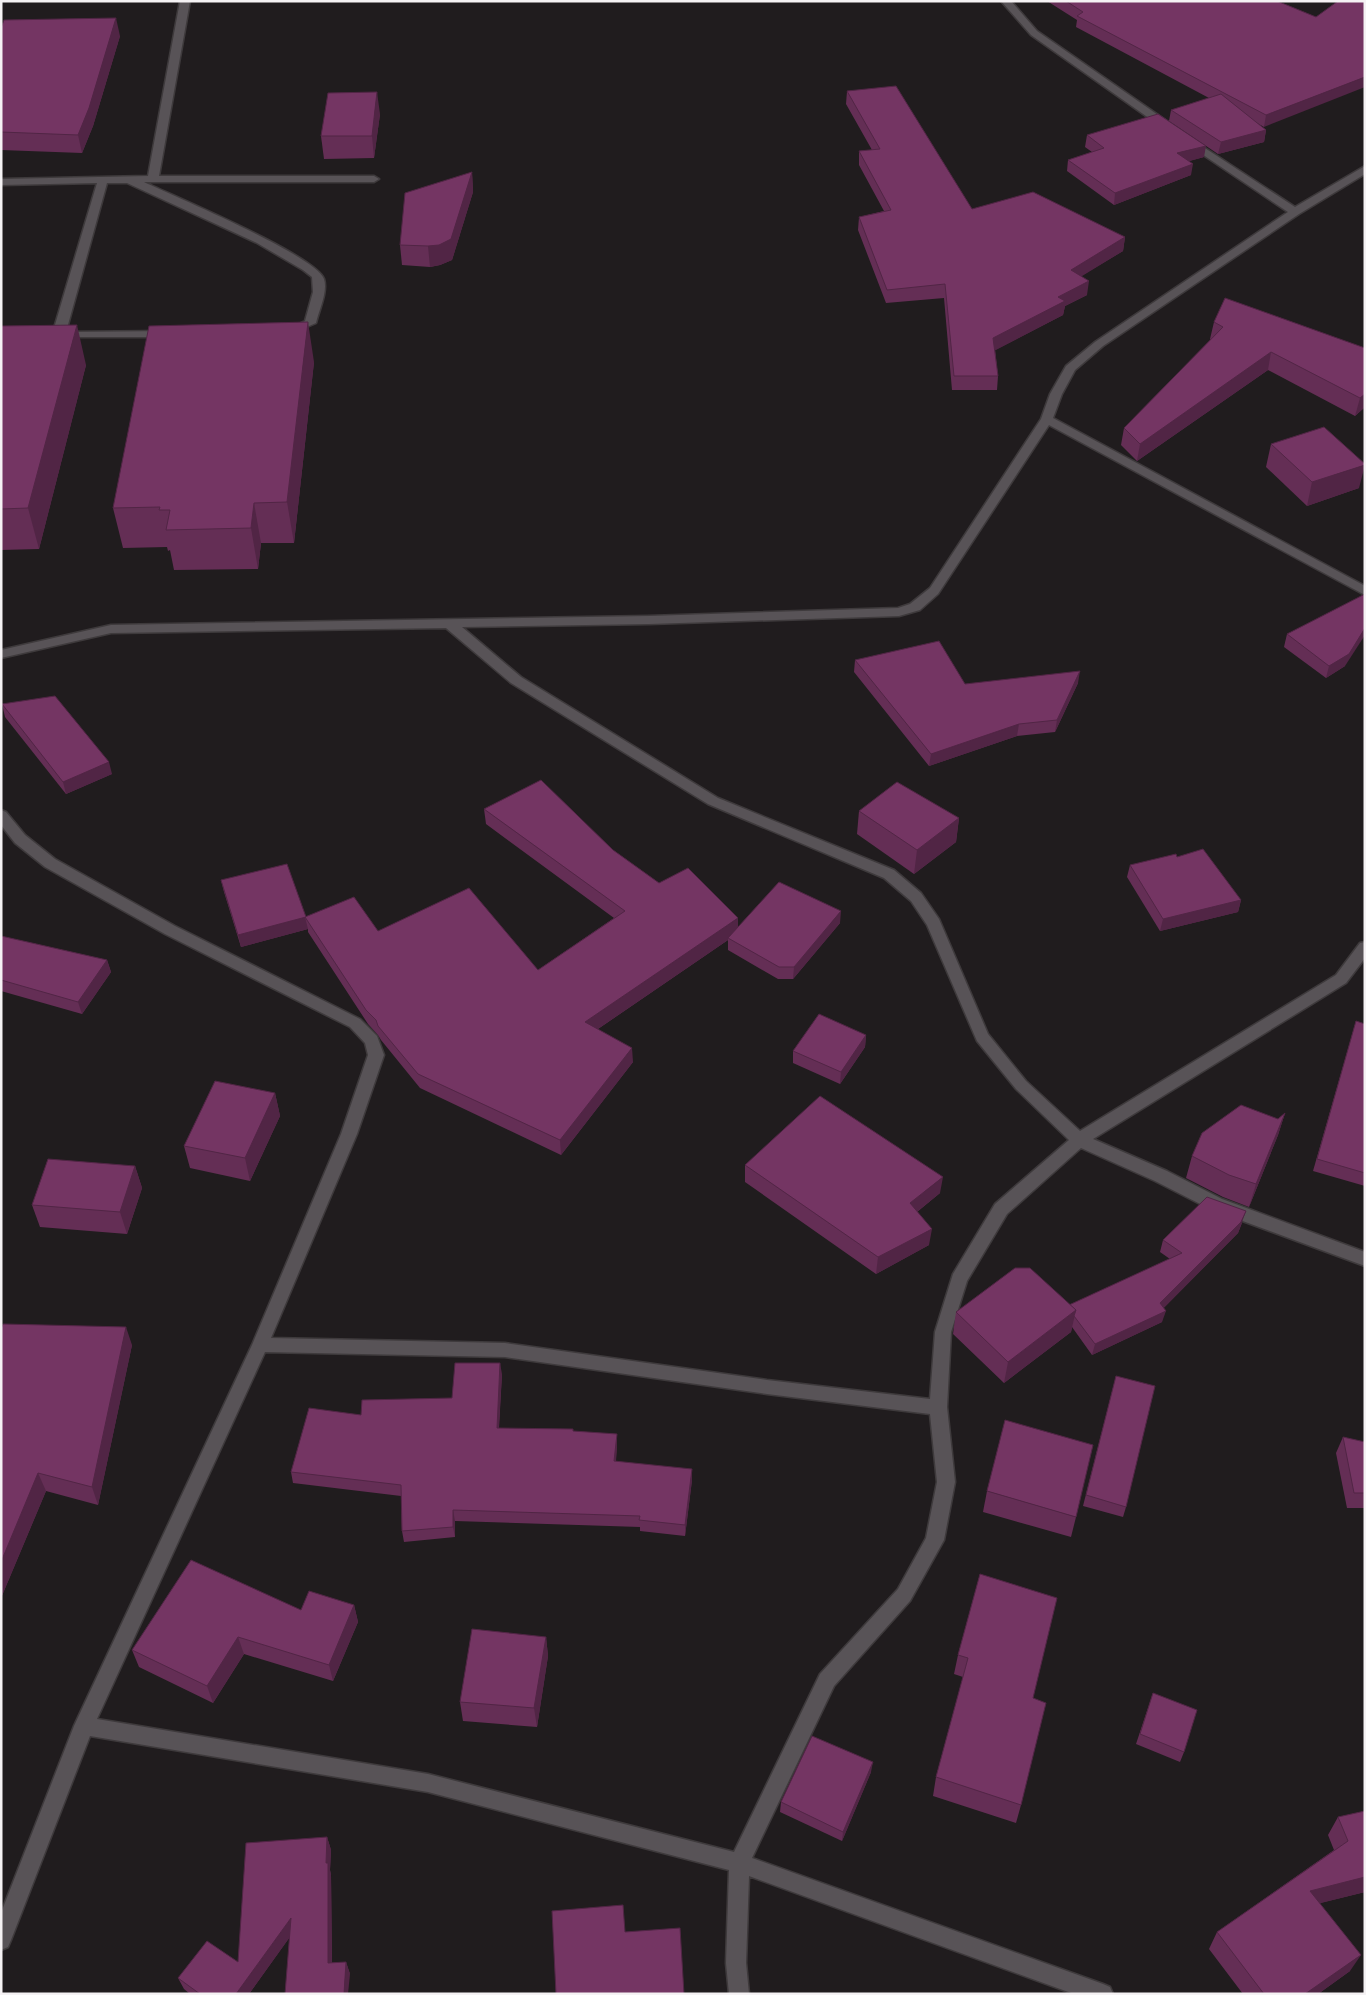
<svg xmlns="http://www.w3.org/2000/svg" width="1366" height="1995" viewBox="0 0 1366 1995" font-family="'Fira Sans',sans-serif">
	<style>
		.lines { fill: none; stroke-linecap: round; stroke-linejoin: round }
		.lane-casing { stroke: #3e3a3c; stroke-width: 3 }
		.street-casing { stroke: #3e3a3c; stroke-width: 3 }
		.lane { fill: #585357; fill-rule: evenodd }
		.street { fill: #585357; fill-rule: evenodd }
		.wall { fill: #642e55 }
		.shaded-wall { fill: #512545 }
		.building { fill: #743563; stroke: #512545 }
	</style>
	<rect width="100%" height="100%" fill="#201c1e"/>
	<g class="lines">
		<g class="lane-casing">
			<path id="lane" d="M180 1H190L159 176H374L379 179 374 182H144C173 196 315 255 324 279 328 292 319 310 316 323L291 334 285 331 305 321 313 292 312 277 303 270 257 243 127 183H107L66 332 168 331 174 334 168 337H54L52 335 97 183 1 185V179L148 176Z"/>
		</g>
		<g class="street-casing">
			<g id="street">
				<polygon points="1001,1 1011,1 1037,31 1171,124 1171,128 1163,128 1031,35"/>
				<path d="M1188 137 1295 207 1365 166V174L1299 214 1103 346 1075 370 1062 394 1053 418 1365 586V595L1049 425 938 594 920 610 899 616 649 624 462 627 521 677 718 798 894 870 921 893 939 919 988 1034 1026 1081 1080 1131 1336 975 1360 943 1365 942V958L1346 983 1093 1139 1167 1171 1222 1199 1365 1252V1266L1210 1209 1155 1181 1081 1148 1007 1214 967 1281 951 1332 947 1407 955 1482 944 1540 910 1601 834 1686 752 1858 1103 1984 1110 1987 1113 1994H1074L749 1876 746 1963 749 1994H729L726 1963 729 1870 428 1792 90 1736 11 1940 8 1947 1 1950V1913L74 1726 252 1345 341 1134 368 1055 365 1043 350 1027 165 934 45 867 15 843 1 825V810L6 812 25 835 55 859 175 926 360 1019 377 1036 384 1055 357 1134 271 1338 505 1343 767 1380 930 1399 935 1332 953 1274 995 1204 1069 1140 1016 1089 977 1041 927 925 911 901 884 878 708 804 511 683 446 628 111 633 1 658V650L111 625 649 616 898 608 910 604 930 588 1041 419 1050 394 1066 366 1095 342 1288 212 1184 142V138ZM265 1352 505 1357 767 1394 930 1414 937 1482 926 1538 898 1589 820 1674 734 1852 428 1774 97 1719Z"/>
			</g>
		</g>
		<use href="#lane" class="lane"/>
		<use href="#street" class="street"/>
	</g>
	<g class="wall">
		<polygon points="1047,1 1277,1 1316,17 1264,127 1257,123 1266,130 1264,142 1218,154 1169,121 1171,110 1209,98 1076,27 1077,20"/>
		<polygon points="1,28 120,36 93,126 82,153 1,150"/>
		<polygon points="847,91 972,209 1125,237 1123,251 1081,276 1087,295 1065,306 1063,315 995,350 998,376 997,390 952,390 944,298 886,303 858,230 859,217 884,211 859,165 859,151 872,150 846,104"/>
		<polygon points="380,114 374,158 324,159 321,136"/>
		<polygon points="1087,135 1204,157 1189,161 1191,175 1114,205 1067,171 1068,160 1092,152 1085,147"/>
		<polygon points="472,172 473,192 452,260 440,265 430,267 402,265 400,245"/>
		<polygon points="1214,322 1365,348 1365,407 1355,416 1268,370 1137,461 1121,445 1124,428 1211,340 1210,339"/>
		<polygon points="1,326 86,365 39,549 1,550"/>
		<polygon points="314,362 294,543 261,543 258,569 174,570 170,550 168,551 167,547 123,548 113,508"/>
		<polygon points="1271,444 1359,488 1307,506 1266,467"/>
		<polygon points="1287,634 1345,666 1326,678 1284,647"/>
		<polygon points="855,660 965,684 1078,683 1055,732 1017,736 929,766 854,672"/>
		<polygon points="2,704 112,774 66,794 5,717"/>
		<polygon points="484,809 613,850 659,883 738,927 840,923 793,979 778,979 728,950 728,940 598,1029 633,1062 561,1155 420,1088 381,1040 378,1035 368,1024 308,932 308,929 241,947 224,892 221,880 306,917 378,931 538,970 614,918 486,824"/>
		<polygon points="859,811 959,818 956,842 914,874 857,834"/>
		<polygon points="1130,865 1241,900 1238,912 1160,931 1127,877"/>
		<polygon points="1,936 107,960 111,972 82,1014 1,991"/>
		<polygon points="1356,1021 1365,1024 1365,1186 1313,1171"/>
		<polygon points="866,1035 865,1047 840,1084 793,1063 793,1051"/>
		<polygon points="275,1093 280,1116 250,1181 190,1168 184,1146"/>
		<polygon points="1285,1113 1278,1135 1249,1207 1223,1197 1186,1178 1192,1156 1278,1119"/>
		<polygon points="745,1165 940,1193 917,1212 929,1245 876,1274 745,1182"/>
		<polygon points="135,1166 142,1188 127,1234 40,1227 32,1205"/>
		<polygon points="1242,1223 1238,1233 1163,1308 1162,1322 1092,1355 1072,1327 1071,1332 1004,1383 953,1334 956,1312 1069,1305 1170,1259 1160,1252 1163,1240"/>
		<polygon points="1,1329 132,1345 98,1505 46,1491 1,1598"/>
		<polygon points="502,1374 499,1428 617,1434 617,1444 616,1461 692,1480 685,1536 640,1531 640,1527 455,1521 455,1537 404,1542 402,1531 401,1496 293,1483 291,1472 361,1415 452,1398"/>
		<polygon points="1116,1376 1126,1507 1123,1517 1083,1506"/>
		<polygon points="1343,1437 1365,1442 1365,1508 1347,1508 1336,1453"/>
		<polygon points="987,1491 1076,1517 1071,1537 983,1512"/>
		<polygon points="980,1574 1033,1698 1021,1805 1016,1823 933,1796 936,1777 963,1677 954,1674 958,1655"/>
		<polygon points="354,1605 358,1622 333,1681 244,1654 213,1703 139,1667 132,1650 301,1610"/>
		<polygon points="546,1637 548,1656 537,1727 463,1721 460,1702"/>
		<polygon points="1153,1693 1184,1752 1180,1762 1136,1744"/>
		<polygon points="871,1772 842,1841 780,1812 781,1802"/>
		<polygon points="1365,1811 1365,1892 1320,1903 1350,1971 1318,1994 1243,1994 1209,1949 1217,1932 1334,1850 1328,1835 1338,1817"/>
		<polygon points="327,1837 331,1850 330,1870 331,1875 332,1963 346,1962 350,1974 289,1938 249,1994 190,1994 184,1989 178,1978 238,1962"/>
	</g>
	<g class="shaded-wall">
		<polygon points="116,18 120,36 93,126 82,153 78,135"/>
		<polygon points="1365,77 1365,87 1264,127 1266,115"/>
		<polygon points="377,92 380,114 374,158 372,136"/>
		<polygon points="1266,130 1264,142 1218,154 1221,142"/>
		<polygon points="1206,146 1204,157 1175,165 1177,153"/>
		<polygon points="1193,164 1191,175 1114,205 1115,193"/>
		<polygon points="472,172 473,192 452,260 440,265 430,267 428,246"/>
		<polygon points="1125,237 1123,251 1069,284 1071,270"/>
		<polygon points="1089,281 1087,295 1065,306 1063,315 992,352 993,338 1058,297"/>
		<polygon points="308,322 314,362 294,543 287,502"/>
		<polygon points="77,325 86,365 39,549 28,508"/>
		<polygon points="1271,352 1268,370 1137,461 1140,444"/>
		<polygon points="1365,394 1365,407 1355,416 1360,398"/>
		<polygon points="1365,465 1359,488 1307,506 1312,482"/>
		<polygon points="254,503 261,543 258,569 251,528"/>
		<polygon points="1365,628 1365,635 1345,666 1326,678 1329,666"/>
		<polygon points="1080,671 1078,683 1055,732 1057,720"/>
		<polygon points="1019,724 1017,736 929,766 931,754"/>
		<polygon points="109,762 112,774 66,794 63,782"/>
		<polygon points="959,818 956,842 914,874 917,850"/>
		<polygon points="1241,900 1238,912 1160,931 1163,919"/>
		<polygon points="841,911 840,923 793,979 794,967"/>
		<polygon points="305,917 308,929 241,947 238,935"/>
		<polygon points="738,918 738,933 728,938 728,940 586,1037 585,1022"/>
		<polygon points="107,960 111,972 82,1014 78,1002"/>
		<polygon points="866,1035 865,1047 840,1084 841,1072"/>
		<polygon points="632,1048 633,1062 561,1155 560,1140"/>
		<polygon points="275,1093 280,1116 250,1181 245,1158"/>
		<polygon points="1285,1113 1278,1135 1249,1207 1256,1184"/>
		<polygon points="135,1166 142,1188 127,1234 120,1212"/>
		<polygon points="943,1177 940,1193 908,1219 910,1203"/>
		<polygon points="1246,1211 1238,1233 1157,1315 1160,1303"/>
		<polygon points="932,1229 929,1245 876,1274 878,1257"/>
		<polygon points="1076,1310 1071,1332 1004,1383 1008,1362"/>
		<polygon points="1166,1311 1162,1322 1092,1355 1095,1344"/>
		<polygon points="126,1327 132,1345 98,1505 92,1487"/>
		<polygon points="500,1363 502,1374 498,1439 497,1428"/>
		<polygon points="617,1434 617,1444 615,1472 614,1461"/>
		<polygon points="692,1469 692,1480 685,1536 685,1525"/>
		<polygon points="38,1473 46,1491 1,1598 1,1562"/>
		<polygon points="453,1510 455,1521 455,1537 453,1527"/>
		<polygon points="354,1605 358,1622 333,1681 329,1665"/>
		<polygon points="238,1637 244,1654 213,1703 207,1686"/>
		<polygon points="546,1637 548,1656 537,1727 534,1708"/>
		<polygon points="873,1762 871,1772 842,1841 843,1832"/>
		<polygon points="327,1837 331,1850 330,1870 331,1875 332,1975 328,1963 326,1863"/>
		<polygon points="1365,1877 1365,1892 1301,1908 1310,1891"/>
		<polygon points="291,1918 295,1930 249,1994 236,1994"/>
		<polygon points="1361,1955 1350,1971 1318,1994 1305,1994"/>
		<polygon points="346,1962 350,1974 348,1994 344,1994"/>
	</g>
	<g class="building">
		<polygon points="1066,1 1277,1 1316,17 1338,1 1365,1 1365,77 1266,115 1077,16 1083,12"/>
		<polygon points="116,18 89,108 78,135 1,132 1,28 4,20"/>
		<polygon points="896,86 972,209 1033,192 1125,237 1071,270 1089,281 1058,297 1065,301 993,338 998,376 954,376 945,284 887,290 859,217 891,210 859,151 880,149 847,91"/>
		<polygon points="377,92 372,136 321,136 328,93"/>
		<polygon points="1221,94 1266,130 1221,142 1171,110"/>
		<polygon points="1158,114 1206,146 1177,153 1193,164 1115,193 1068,160 1104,148 1087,135"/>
		<polygon points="472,172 451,239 439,245 428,246 400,245 405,193"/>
		<polygon points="1225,298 1365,348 1365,394 1360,398 1271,352 1140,444 1124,428 1223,327 1214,322"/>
		<polygon points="308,322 287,502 254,503 251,528 166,530 170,510 159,510 160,507 113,508 149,326"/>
		<polygon points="77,325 28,508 1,509 1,326"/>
		<polygon points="1324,427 1365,464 1365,465 1312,482 1271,444"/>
		<polygon points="1365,594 1365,628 1349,654 1329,666 1287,634"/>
		<polygon points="939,641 965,684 1080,671 1057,720 1019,724 931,754 855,660"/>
		<polygon points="55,696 109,762 63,782 2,704"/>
		<polygon points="541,780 613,850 659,883 688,868 738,918 585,1022 632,1048 560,1140 418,1074 378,1026 376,1020 366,1010 305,917 354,897 378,931 469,888 538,970 625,911 484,809"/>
		<polygon points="897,782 959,818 917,850 859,811"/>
		<polygon points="1203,849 1241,900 1163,919 1130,865 1176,854 1177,857"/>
		<polygon points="287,864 306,917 238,935 221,880"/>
		<polygon points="779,882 841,911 794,967 779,967 728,938"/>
		<polygon points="1,936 107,960 78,1002 1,980"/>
		<polygon points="819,1014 866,1035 841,1072 793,1051"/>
		<polygon points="1356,1021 1365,1024 1365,1173 1317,1159"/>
		<polygon points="215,1081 275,1093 245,1158 184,1146"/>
		<polygon points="820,1096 943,1177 910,1203 932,1229 878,1257 745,1165"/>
		<polygon points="1241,1105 1278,1119 1285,1113 1256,1184 1229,1175 1192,1156 1202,1133"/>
		<polygon points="48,1159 135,1166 120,1212 32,1205"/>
		<polygon points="1207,1197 1246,1211 1241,1222 1160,1303 1166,1311 1095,1344 1074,1316 1076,1310 1069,1305 1182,1253 1163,1240"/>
		<polygon points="1015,1268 1030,1268 1076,1310 1008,1362 956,1312"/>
		<polygon points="3,1324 126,1327 92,1487 38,1473 1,1562 1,1329"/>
		<polygon points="455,1363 500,1363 497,1428 573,1429 573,1431 617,1434 614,1461 692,1469 685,1525 639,1520 640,1516 453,1510 453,1527 402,1531 401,1485 291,1472 309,1408 361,1415 362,1400 452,1398"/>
		<polygon points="1116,1376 1155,1386 1126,1507 1086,1495"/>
		<polygon points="1005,1420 1093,1445 1076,1517 987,1491"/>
		<polygon points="1343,1437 1365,1442 1365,1493 1354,1493"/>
		<polygon points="191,1560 301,1610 309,1591 354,1605 329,1665 238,1637 207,1686 132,1650"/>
		<polygon points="980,1574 1057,1598 1033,1698 1046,1703 1021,1805 936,1777 968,1658 958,1655"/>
		<polygon points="472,1629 546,1637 534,1708 460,1702"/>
		<polygon points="1153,1693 1197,1710 1184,1752 1140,1734"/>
		<polygon points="812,1736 873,1762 843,1832 781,1802"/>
		<polygon points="1365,1811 1365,1877 1310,1891 1361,1955 1305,1994 1264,1994 1217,1932 1348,1841 1338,1817"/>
		<polygon points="327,1837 326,1863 328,1863 328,1963 346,1962 344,1994 285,1994 291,1918 236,1994 200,1994 178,1978 207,1941 238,1962 246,1843"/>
		<polygon points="623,1905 625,1932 680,1928 684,1994 556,1994 552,1911"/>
	</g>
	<rect width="1366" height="1995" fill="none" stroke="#f5f2f4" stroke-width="5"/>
</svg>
